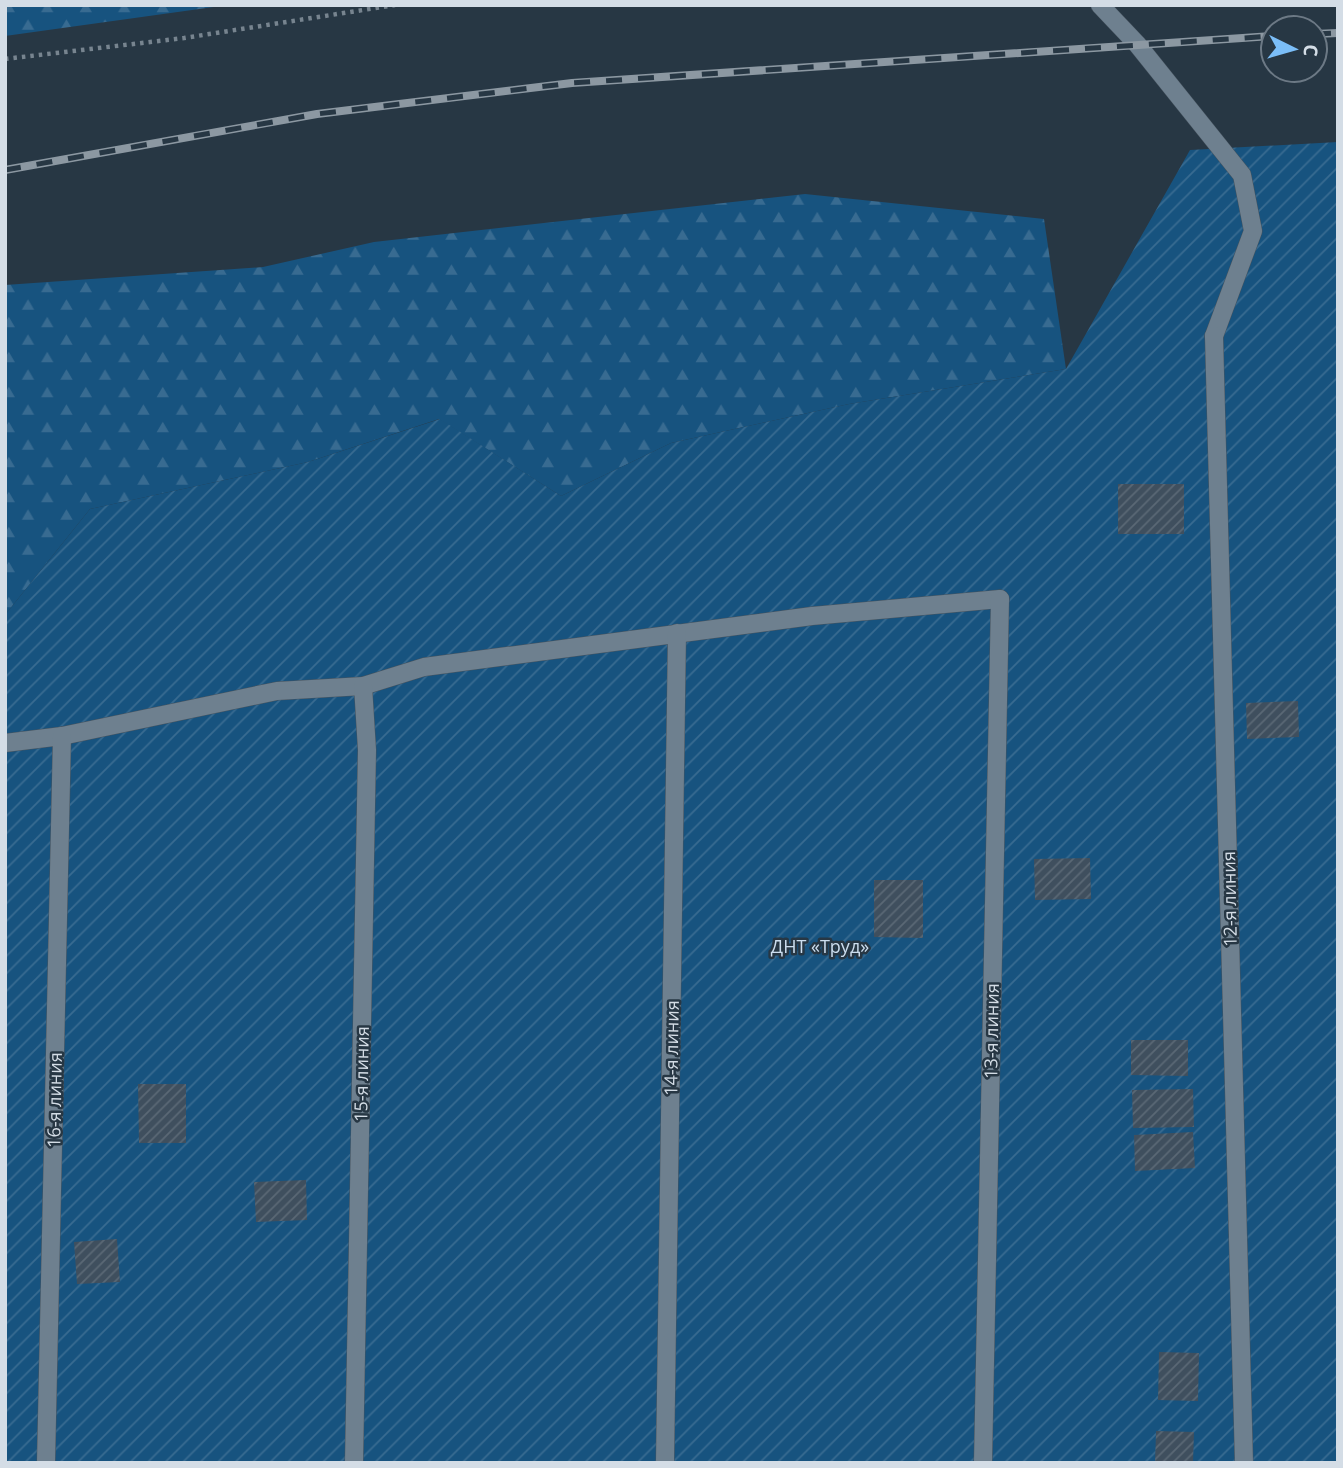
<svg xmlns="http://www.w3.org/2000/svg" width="1343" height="1468" viewBox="0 0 1343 1468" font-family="'Open Sans',sans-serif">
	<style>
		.forest { fill: url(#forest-firs) }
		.garden { fill: url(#garden-furrows) }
		.building { fill: url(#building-hatch) }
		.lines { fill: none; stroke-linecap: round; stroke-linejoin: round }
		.lane-casing { stroke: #46535f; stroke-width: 19 }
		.street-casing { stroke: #46535f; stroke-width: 19 }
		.path { stroke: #77848f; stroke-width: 4.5; stroke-dasharray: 3.5 5; stroke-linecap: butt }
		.lane { stroke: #6e808f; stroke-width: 18 }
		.street { stroke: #6e808f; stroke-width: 18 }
		.rail-casing { stroke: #8c98a2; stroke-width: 8 }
		.rail { stroke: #273744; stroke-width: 5; stroke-dasharray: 16; stroke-linecap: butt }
		.labels { text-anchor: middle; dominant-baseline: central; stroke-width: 5; stroke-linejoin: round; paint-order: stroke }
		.street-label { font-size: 18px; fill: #d4dde6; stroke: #273744 }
		.park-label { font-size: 18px; fill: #ccdeef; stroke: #273744 }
	</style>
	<defs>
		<pattern id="forest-firs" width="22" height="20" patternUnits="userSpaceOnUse" patternTransform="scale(1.75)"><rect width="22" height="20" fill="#17537f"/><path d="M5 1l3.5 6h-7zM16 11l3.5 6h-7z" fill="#386b91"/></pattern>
		<pattern id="garden-furrows" width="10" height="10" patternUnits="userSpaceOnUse" patternTransform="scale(1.75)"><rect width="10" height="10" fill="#17537f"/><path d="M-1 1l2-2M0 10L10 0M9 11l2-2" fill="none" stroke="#386b91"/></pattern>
		<pattern id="building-hatch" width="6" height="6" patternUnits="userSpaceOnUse" patternTransform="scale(1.75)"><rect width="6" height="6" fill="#3f4f5e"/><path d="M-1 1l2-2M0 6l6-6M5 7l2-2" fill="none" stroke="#5a6875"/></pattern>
	</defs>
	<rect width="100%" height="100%" fill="#273744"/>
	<g class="forest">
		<polygon points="5,5 228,5 5,36"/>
		<polygon points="805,194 1044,219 1066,369 849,404 671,443 561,496 439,419 308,462 90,509 5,615 5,285 263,267 374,242"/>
	</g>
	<polygon class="garden" points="1338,142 1338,1463 5,1463 5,615 90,509 308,462 440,419 561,496 671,443 849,404 1066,369 1190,150"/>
	<g class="building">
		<rect x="1118" y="484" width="66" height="50"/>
		<polygon points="1298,701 1299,737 1247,739 1246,703"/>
		<polygon points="1090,858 1091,899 1035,900 1034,859"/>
		<polygon points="874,880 923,880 923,938 874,937"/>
		<polygon points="1131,1040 1188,1040 1188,1076 1131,1075"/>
		<polygon points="138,1084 186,1084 186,1143 139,1143"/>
		<polygon points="1193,1089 1194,1127 1133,1128 1132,1090"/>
		<polygon points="1193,1132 1195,1168 1135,1171 1134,1135"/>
		<polygon points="306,1180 307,1220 256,1222 254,1182"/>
		<polygon points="117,1239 120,1282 77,1284 74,1242"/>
		<polygon points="1159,1352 1199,1353 1198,1401 1158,1400"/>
		<polygon points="1156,1431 1194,1432 1193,1463 1155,1463"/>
	</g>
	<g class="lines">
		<g class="lane-casing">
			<g id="lane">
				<polyline points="1100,5 1137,44 1242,175 1253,231 1214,336"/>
				<polyline points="5,743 62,736 277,691 363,686 424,667 812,616 1000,599"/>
			</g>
		</g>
		<g class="street-casing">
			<g id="street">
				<polyline points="1214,336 1244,1463"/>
				<polyline points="46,1463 62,736"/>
				<polyline points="354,1463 367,750 363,686"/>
				<polyline points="665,1463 677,633"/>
				<polyline points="983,1463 1000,599"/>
			</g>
		</g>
		<polyline class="path" points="5,59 184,38 395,5"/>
		<use href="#lane" class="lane"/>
		<use href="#street" class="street"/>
		<g class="rail-casing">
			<g id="rail">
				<polyline points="1315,34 1338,33"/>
				<polyline points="5,170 317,114 572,83 1273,36"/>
			</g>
		</g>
		<use href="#rail" class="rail"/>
	</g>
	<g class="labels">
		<g class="street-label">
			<text transform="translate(1229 899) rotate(-91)">12-я линия</text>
			<text transform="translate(991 1031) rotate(-89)">13-я линия</text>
			<text transform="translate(671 1048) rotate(-89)">14-я линия</text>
			<text transform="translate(361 1074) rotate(-89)">15-я линия</text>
			<text transform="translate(54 1100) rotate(-89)">16-я линия</text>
		</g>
		<g class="park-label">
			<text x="820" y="946">ДНТ «Труд»</text>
		</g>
	</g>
	<rect width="1343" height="1468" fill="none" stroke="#d4dde6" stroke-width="14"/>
	<g transform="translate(1294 49) rotate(95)"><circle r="33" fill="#273744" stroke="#6c7985" stroke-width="2"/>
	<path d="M0-5L12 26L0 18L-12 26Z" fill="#7bbef8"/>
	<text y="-10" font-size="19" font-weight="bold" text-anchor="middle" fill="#d4dde6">С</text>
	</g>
</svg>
